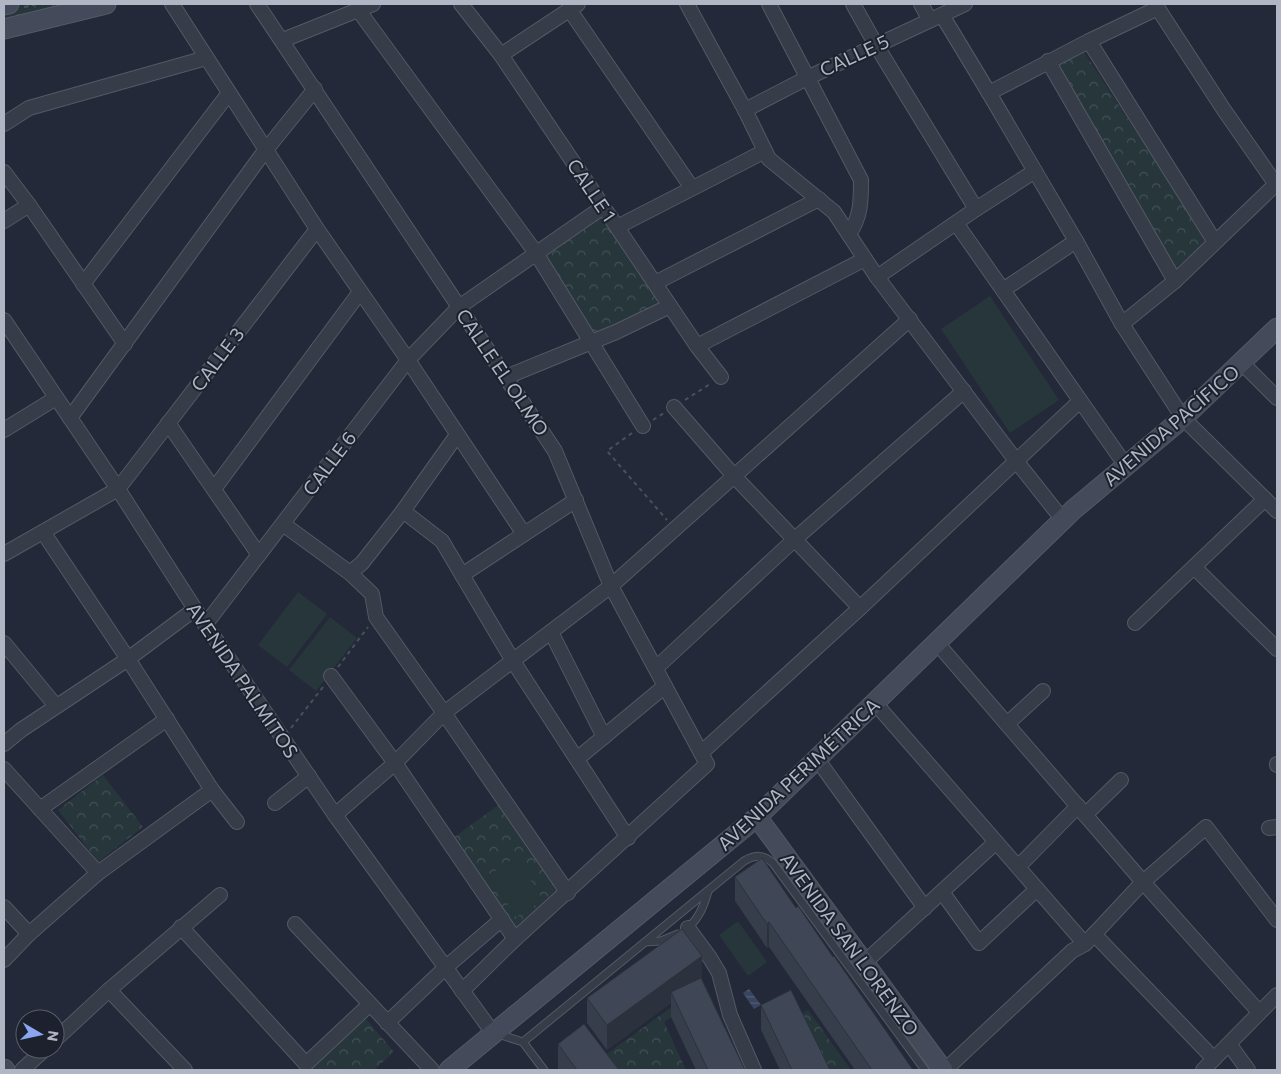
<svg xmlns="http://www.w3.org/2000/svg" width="1281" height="1074" viewBox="0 0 1281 1074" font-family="Commissioner,sans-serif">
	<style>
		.park { fill: url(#park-crowns) }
		.garden { fill: #26363a }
		.water { fill: url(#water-rules) }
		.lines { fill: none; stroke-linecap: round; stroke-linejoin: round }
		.lane-casing { stroke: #545966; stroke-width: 9 }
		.street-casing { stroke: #545966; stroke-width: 16 }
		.secondary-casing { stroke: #545966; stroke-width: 21 }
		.path { stroke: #445358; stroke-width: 2; stroke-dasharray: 4 4; stroke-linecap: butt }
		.lane { stroke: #363c48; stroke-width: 7 }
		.street { stroke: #363c48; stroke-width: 14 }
		.secondary { stroke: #454a5b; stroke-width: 19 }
		.wall { fill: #363d4b }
		.shaded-wall { fill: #2c323d }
		.building { fill: #3f4757; stroke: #2c323d }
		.labels { text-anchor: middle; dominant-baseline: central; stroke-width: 4; stroke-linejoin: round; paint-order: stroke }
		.street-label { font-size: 19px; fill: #b1b6c4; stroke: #1c212d }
	</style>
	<defs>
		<pattern id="park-crowns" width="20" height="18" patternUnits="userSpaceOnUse" patternTransform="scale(1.25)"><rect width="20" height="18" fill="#26363a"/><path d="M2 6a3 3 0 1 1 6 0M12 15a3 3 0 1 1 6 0" fill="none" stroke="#435155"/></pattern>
		<pattern id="water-rules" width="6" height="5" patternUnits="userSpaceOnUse" patternTransform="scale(1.25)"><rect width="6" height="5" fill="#394560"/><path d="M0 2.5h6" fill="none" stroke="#535e75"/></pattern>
	</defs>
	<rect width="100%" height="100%" fill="#232938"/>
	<g class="park">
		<polygon points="29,4 88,4 4,24 4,9"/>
		<polygon points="1084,52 1207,240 1173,271 1056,65"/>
		<polygon points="601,215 661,304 594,333 542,254"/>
		<polygon points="103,775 143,827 98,862 58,810"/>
		<polygon points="500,804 562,894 517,933 453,838"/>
		<polygon points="698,988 701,996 664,1022 686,1070 605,1070 598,1060"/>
		<polygon points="808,1010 851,1070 818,1070 795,1018"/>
		<polygon points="366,1019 394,1052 374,1070 309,1070"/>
	</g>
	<g class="garden">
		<polygon points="990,296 1059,400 1010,433 941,329"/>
		<polygon points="298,592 327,614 287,667 258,645"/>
		<polygon points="330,617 357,638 316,691 289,670"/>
		<polygon points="516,857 543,900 516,917 489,875"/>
		<polygon points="738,921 767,962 748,976 719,935"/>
	</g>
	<polygon class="water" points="749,989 761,1005 754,1009 743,993"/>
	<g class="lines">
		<g class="lane-casing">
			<g id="lane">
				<path d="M687 929C699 918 704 906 708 891"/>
				<polyline points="645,942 661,941 678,934"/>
				<polyline points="498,1034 523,1042 544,1070"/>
				<path d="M523 1042 744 861C755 855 763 854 773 863L925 1070"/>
			</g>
		</g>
		<g class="street-casing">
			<g id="street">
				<polyline points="172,4 317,229 408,360 524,534"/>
				<polyline points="257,4 555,451 611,586 707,764 515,939 462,991"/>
				<polyline points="461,4 501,55 697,346 721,377"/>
				<polyline points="687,4 745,110 769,159 834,212 877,277 1017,462 1063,520"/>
				<path d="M769 4 861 180C861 201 861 217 849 234"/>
				<polyline points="853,4 876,45 976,209"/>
				<polyline points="921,4 930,20"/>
				<polyline points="1155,4 1224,110 1277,186"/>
				<polyline points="569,9 692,188"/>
				<polyline points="359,11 536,253 643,426"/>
				<polyline points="942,15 989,93 1076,241 1122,324 1183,418 1277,511"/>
				<polyline points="283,40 373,4"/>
				<polyline points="1089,41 1215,242"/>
				<polyline points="501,55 578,4"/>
				<polyline points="1048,61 1175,281"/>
				<polyline points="989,93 1089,41 1158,8"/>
				<polyline points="745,110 807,78 965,4"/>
				<polyline points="4,124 29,108 206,58"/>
				<polyline points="4,172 29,205 125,344"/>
				<polyline points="4,221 29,205"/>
				<polyline points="956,223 1126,466"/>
				<polyline points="617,227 765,151"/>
				<polyline points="877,277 976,209 1035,171"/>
				<polyline points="655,283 819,199"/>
				<polyline points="83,284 229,93"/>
				<polyline points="1003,290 1076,241"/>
				<polyline points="4,320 118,489 195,609 335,815 493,1033"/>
				<polyline points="1122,324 1175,281 1276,184"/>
				<polyline points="697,346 865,259"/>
				<polyline points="1241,362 1277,398"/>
				<polyline points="506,377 616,332 670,306"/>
				<polyline points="674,407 734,476 860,608"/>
				<polyline points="70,418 261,156 315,89"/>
				<polyline points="168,423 259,555"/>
				<polyline points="4,430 56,398"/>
				<polyline points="214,489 360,292"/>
				<polyline points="403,511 442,541 513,661 628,838"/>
				<polyline points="283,524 350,573 372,594 376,617 444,713 568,893"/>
				<polyline points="43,532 128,659 212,790 237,822"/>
				<polyline points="4,554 118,489 317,229"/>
				<polyline points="1194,567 1277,649"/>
				<polyline points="350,573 362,563 403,511 457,435"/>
				<polyline points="462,575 576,500"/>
				<polyline points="1135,623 1265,499"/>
				<polyline points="205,625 408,360 459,307 603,207"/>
				<polyline points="551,632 604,737"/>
				<polyline points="4,643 56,706"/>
				<polyline points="937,643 1143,882 1259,1012"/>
				<polyline points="656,668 795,539 964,391"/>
				<polyline points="331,676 395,763 515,939"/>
				<polyline points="875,703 1085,944"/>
				<polyline points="1007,724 1043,691"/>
				<polyline points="4,744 21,730 128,659 195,609"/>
				<polyline points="701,753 860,608 1080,401"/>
				<polyline points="577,759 665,686"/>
				<polyline points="817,759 925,908"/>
				<polyline points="1277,765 1277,764"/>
				<polyline points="4,769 98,873"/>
				<polyline points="275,803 309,776"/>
				<polyline points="40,809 167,719"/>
				<polyline points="335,815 395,763 444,713 611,586 910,319"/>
				<polyline points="1085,815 1121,780"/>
				<polyline points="1269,828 1277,827"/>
				<polyline points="1018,867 1078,806"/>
				<polyline points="942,892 979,943 1037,889"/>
				<polyline points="4,907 29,934"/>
				<polyline points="295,924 432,1070"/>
				<polyline points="181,927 306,1064 369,1005"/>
				<polyline points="688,928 710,958 719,973 730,1015 754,1070"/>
				<polyline points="1094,934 1214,1059"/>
				<polyline points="4,960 29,934 98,873 212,790"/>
				<polyline points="864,963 996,842"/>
				<polyline points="109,990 185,1070"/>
				<polyline points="387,1023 445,968 502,919"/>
				<polyline points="55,1040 109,990 220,895"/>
				<polyline points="1229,1044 1248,1070"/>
				<polyline points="22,1070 45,1049"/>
				<polyline points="945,1070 1072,951 1085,944 1143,882 1206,827 1277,920"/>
				<polyline points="1203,1070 1277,995"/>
			</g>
		</g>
		<g class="secondary-casing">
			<g id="secondary">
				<polyline points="4,5 9,4"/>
				<polyline points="4,29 106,4"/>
				<polyline points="757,817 943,1070"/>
				<polyline points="4,1069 5,1070"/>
				<polyline points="449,1070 757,817 1073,510 1183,418 1277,328"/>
			</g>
		</g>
		<g class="path">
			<polyline points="24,7 38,4"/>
			<polyline points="685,400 710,384"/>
			<polyline points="653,420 664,413"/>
			<polyline points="632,433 607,451 667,520"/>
			<polyline points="338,667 368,627"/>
			<polyline points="291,728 323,687"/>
		</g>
		<use href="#lane" class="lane"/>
		<use href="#street" class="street"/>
		<use href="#secondary" class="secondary"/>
	</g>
	<g class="wall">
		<polygon points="735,877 796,908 833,957 913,1070 855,1070 769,947 767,948 735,901"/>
		<polygon points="702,979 745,1070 696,1070 671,1017 671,1003 607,1050 587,1023 587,998"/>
		<polygon points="761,1005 830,1070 780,1070 761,1030"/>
		<polygon points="558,1044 619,1070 558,1070"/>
	</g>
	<g class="shaded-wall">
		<polygon points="769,922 769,947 767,948 767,924"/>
		<polygon points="702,956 702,981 671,992 671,1003 607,1050 607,1025"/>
	</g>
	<g class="building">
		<polygon points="762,858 796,908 798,906 833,957 834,956 913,1070 872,1070 769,922 767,924 735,877"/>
		<polygon points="682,929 702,956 607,1025 587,998"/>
		<polygon points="701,978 745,1070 708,1070 671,992"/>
		<polygon points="791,990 830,1070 792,1070 761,1005"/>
		<polygon points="584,1024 619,1070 577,1070 558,1044"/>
	</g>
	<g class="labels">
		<g class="street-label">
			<text transform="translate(854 55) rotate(-25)">CALLE 5</text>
			<text transform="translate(592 190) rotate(56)">CALLE 1</text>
			<text transform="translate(217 359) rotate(-53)">CALLE 3</text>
			<text transform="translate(503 372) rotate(56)">CALLE EL OLMO</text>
			<text transform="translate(1171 425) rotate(-41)">AVENIDA PACÍFICO</text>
			<text transform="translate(329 463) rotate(-53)">CALLE 6</text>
			<text transform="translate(243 680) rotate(56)">AVENIDA PALMITOS</text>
			<text transform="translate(798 774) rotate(-43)">AVENIDA PERIMÉTRICA</text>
			<text transform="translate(850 944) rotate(54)">AVENIDA SAN LORENZO</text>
		</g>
	</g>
	<rect width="1281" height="1074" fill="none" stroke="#b1b6c4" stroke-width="10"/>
	<g transform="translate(40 1034) rotate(99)"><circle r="24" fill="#1c212d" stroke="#585d69"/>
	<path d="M0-4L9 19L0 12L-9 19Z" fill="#8ba6f0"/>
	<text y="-8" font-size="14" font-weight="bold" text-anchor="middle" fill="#b1b6c4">N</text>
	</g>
</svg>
